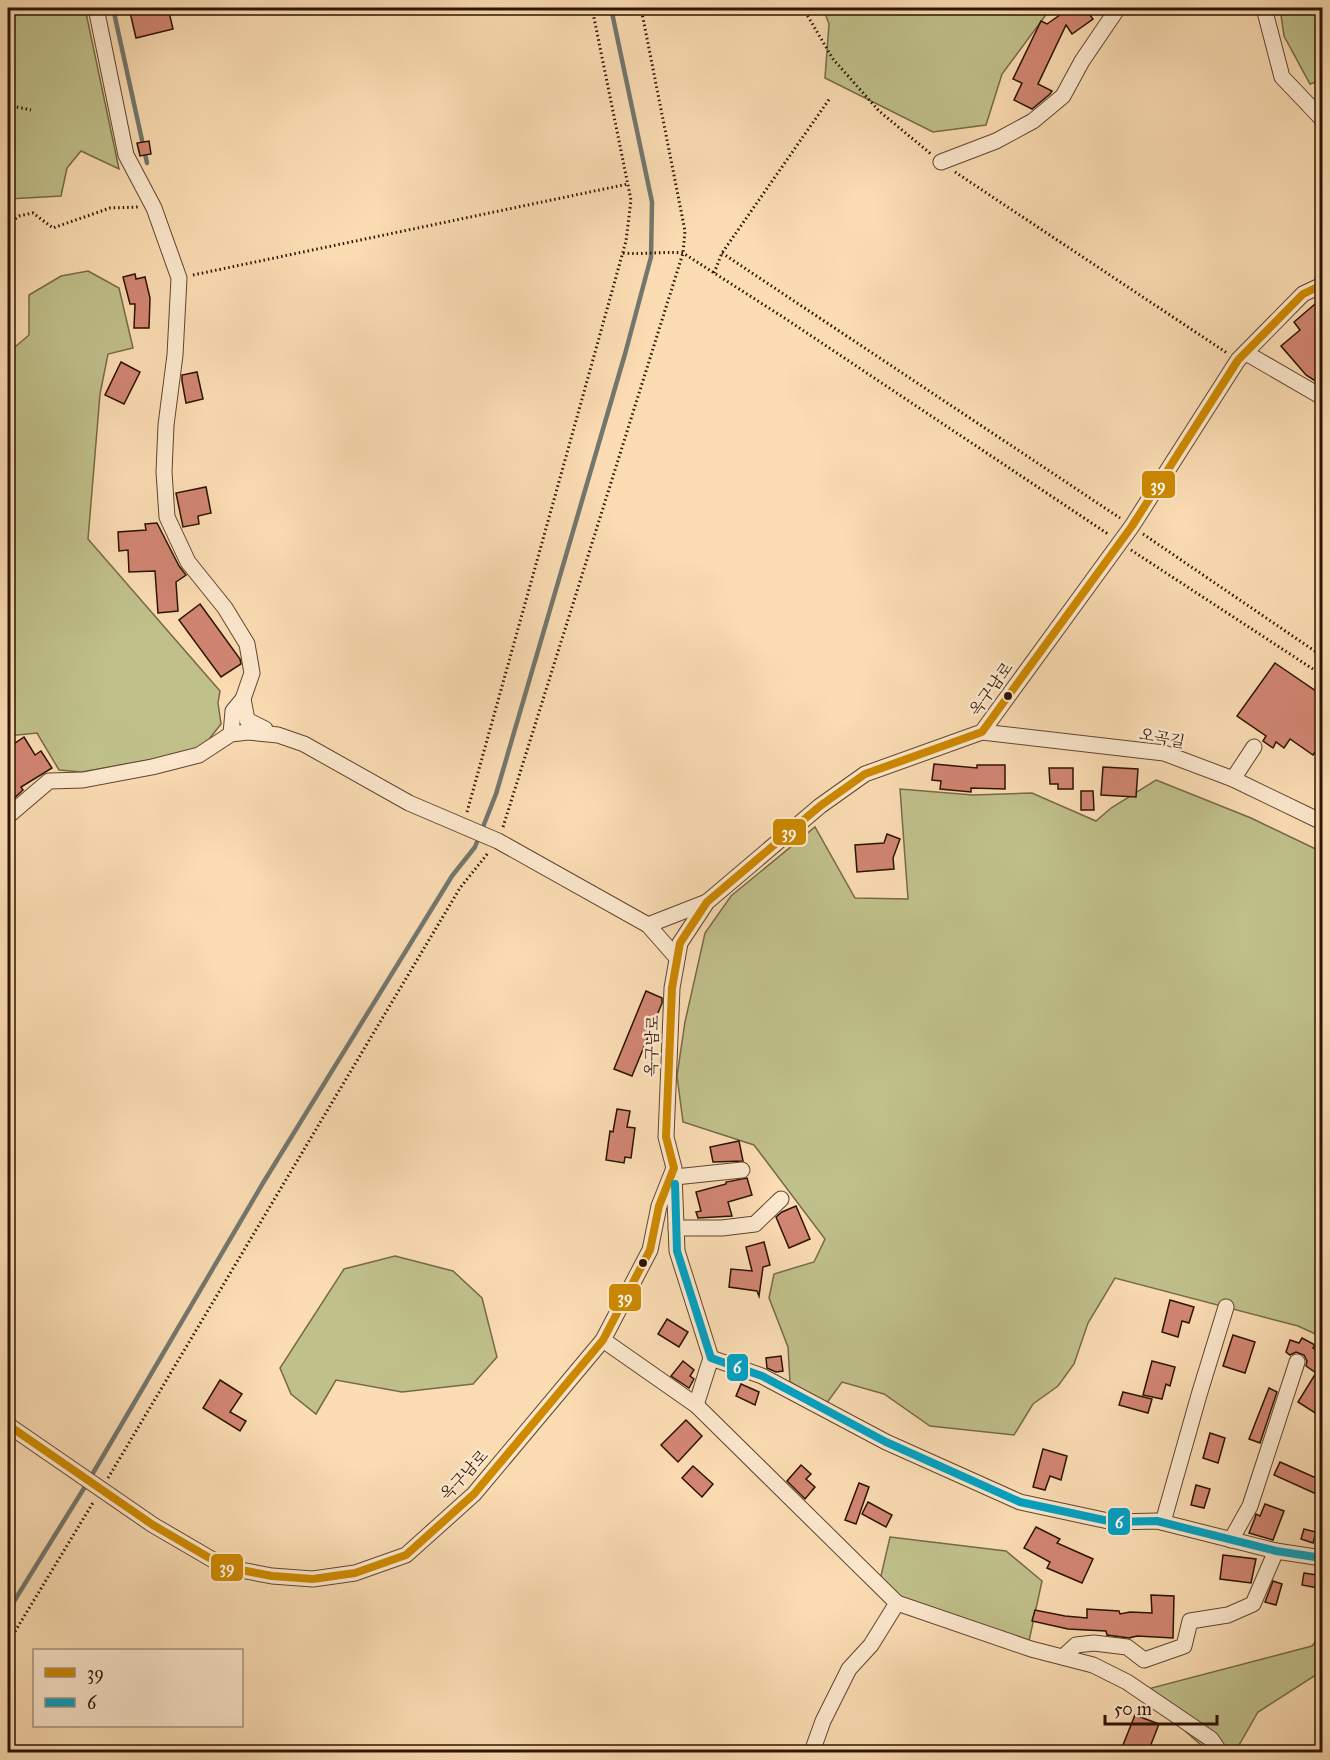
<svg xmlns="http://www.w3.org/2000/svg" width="1330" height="1760" viewBox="0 0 1330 1760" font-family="'IM FELL Great Primer','Noto Serif KR',serif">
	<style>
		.green { fill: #c0c08b; stroke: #766a46; stroke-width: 1.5 }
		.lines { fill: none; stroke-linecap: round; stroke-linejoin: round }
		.stream { stroke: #73776e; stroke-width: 4.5 }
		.building { fill: #d28673; stroke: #2c1300; stroke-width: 1.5 }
		.minor-casing { stroke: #60452d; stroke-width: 17 }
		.path { stroke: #2c1300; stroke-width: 3; stroke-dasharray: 1.5 3; stroke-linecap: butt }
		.minor { stroke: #fce8ce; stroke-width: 15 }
		.bus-1-casing { stroke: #fce8ce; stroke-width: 12 }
		.bus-2-casing { stroke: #fce8ce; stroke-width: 12 }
		.bus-1 { stroke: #ce8900; stroke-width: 8 }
		.bus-2 { stroke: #02a2c4; stroke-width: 8 }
		.bus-dot { fill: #2c1300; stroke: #fce8ce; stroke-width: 2 }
		.labels { text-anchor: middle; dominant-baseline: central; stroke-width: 5; stroke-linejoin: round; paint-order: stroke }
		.street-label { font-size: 16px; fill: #2c1300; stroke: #fce8ce }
		.line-badge { stroke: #fce8ce; stroke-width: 2 }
		.badge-label { font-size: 16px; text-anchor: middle; font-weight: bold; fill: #fff }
	</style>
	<rect width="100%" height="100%" fill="#fbdcb3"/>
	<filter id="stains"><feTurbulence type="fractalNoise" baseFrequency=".00333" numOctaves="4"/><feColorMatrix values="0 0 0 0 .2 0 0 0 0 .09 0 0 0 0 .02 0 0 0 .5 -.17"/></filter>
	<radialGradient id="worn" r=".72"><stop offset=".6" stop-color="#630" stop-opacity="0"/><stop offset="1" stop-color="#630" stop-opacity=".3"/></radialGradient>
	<g class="green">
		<polygon points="8,8 85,8 119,169 81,151 67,168 61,196 8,199"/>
		<polygon points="823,8 1051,8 1002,74 986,125 933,132 825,78 829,24"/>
		<polygon points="1280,8 1322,8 1322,80 1310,84 1284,36"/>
		<polygon points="88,271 119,288 133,348 108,354 100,394 88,539 220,691 218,703 221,724 203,747 154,759 82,772 59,770 37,733 8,736 8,353 29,335 29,295 61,276"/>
		<polygon points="1156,780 1251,818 1322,852 1322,1337 1298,1326 1115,1278 1088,1323 1074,1364 1058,1386 1033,1404 1014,1435 930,1426 884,1394 842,1382 826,1404 790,1382 788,1347 769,1298 774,1274 814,1262 825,1239 754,1145 683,1122 677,1076 685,1022 705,933 731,896 815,827 855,898 908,899 900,789 973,795 1032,793 1096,821 1111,808"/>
		<polygon points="395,1256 453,1271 482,1298 497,1357 473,1384 402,1392 336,1380 316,1414 291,1394 280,1368 344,1269"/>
		<polygon points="890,1537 1006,1551 1042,1581 1029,1641 900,1603 880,1580"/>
		<polygon points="1322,1633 1322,1671 1258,1712 1235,1752 1209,1752 1140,1691 1312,1646"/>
	</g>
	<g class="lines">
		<g class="stream">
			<polyline points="113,8 147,163"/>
			<polyline points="8,1611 86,1485 263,1183 452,876 475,847 496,794 625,354 651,257 652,202 611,8"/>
		</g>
	</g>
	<g class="building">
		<polygon points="129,8 168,8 173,29 136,38"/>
		<polygon points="1070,8 1085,8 1093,19 1072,34 1066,25 1038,84 1052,91 1050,94 1032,109 1014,100 1022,83 1013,79 1041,21 1047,24"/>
		<polygon points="149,141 151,154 140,156 137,143"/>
		<polygon points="135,274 136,279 145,277 150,298 149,328 134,328 135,304 130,304 123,277"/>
		<polygon points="1315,304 1323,313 1323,386 1306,375 1281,346 1300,330 1294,322"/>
		<polygon points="121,362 140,372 124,404 105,395"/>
		<polygon points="197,372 203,399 186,403 182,381 182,375"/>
		<polygon points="206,487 211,513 198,516 199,524 183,527 176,493"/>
		<polygon points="157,523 179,566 186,575 176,582 178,611 158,613 155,571 129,572 128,550 119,551 118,532 146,530 145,524"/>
		<polygon points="200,604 240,659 241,664 221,677 179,620"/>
		<polygon points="1275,663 1323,696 1323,741 1313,755 1290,739 1284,748 1276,742 1273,748 1263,741 1266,736 1237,716"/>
		<polygon points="24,737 35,755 41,751 52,768 21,787 23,790 8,804 8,748"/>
		<polygon points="934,764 977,768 977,765 1005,765 1005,789 971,788 971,792 940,789 941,781 932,780"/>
		<polygon points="1103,767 1138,769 1136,797 1101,795"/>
		<polygon points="1049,768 1073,768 1073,789 1058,789 1058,784 1050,784"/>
		<polygon points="1081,791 1093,791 1094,810 1081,810"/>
		<polygon points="887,834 900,839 893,858 894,869 857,872 855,845 884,843"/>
		<polygon points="646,991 662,998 662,1003 632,1076 614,1069"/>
		<polygon points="617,1109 630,1111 627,1127 635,1128 631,1158 625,1157 624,1163 606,1160 610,1131 613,1132"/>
		<polygon points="739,1141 743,1161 713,1162 710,1147"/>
		<polygon points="747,1178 752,1195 728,1202 732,1216 698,1218 696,1212 701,1211 696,1192 726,1184 726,1182"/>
		<polygon points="796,1206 810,1239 789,1248 776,1217 782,1212"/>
		<polygon points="764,1242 770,1265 763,1267 759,1296 757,1291 729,1287 731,1269 752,1271 746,1247"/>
		<polygon points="1170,1300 1194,1307 1189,1323 1182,1321 1178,1337 1162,1332"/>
		<polygon points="667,1319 688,1332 679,1347 658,1334"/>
		<polygon points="1233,1335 1255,1342 1245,1373 1223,1366"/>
		<polygon points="1302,1338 1315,1345 1313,1348 1323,1354 1323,1418 1298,1402 1316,1373 1306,1366 1307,1361 1304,1355 1296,1352 1290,1355 1286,1352 1290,1340 1299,1343"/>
		<polygon points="781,1356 783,1371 776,1372 767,1368 766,1358"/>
		<polygon points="683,1361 694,1370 690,1376 694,1379 689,1388 671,1376"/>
		<polygon points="1152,1361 1175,1367 1170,1386 1166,1384 1162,1399 1143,1395"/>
		<polygon points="220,1380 242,1394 230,1412 246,1421 240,1431 203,1408"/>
		<polygon points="741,1384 759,1392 755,1405 736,1396"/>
		<polygon points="1269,1388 1277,1392 1260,1443 1249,1439"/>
		<polygon points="1123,1392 1152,1399 1148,1413 1119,1405"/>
		<polygon points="686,1420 702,1436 678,1462 661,1445"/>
		<polygon points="1210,1433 1225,1438 1218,1463 1203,1458"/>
		<polygon points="1043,1449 1067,1456 1061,1480 1050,1476 1045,1490 1033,1487"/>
		<polygon points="1280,1462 1323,1481 1323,1497 1274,1475"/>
		<polygon points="801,1465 811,1474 806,1479 815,1487 805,1499 787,1481"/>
		<polygon points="693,1466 713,1484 702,1497 682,1478"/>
		<polygon points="859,1483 869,1487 856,1524 845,1520"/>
		<polygon points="1196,1485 1210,1489 1204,1508 1191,1505"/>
		<polygon points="868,1502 892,1515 886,1527 862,1514"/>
		<polygon points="1265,1504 1284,1511 1273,1540 1249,1533 1255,1518 1256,1514 1260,1516"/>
		<polygon points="1036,1527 1060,1539 1057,1543 1093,1559 1082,1583 1047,1568 1050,1562 1024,1548"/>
		<polygon points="1304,1529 1316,1532 1313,1543 1301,1539"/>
		<polygon points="1223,1555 1256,1559 1251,1583 1220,1579"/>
		<polygon points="1304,1573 1323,1576 1323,1589 1302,1585"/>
		<polygon points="1273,1581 1282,1584 1276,1605 1265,1602"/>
		<polygon points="1151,1595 1174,1596 1173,1638 1137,1636 1129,1638 1107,1635 1106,1631 1068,1629 1032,1621 1035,1610 1065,1616 1087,1618 1087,1609 1119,1611 1120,1614 1130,1612 1152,1613"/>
		<polygon points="1135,1715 1159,1724 1148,1752 1129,1752 1121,1750"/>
	</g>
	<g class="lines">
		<g class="minor-casing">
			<g id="minor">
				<polyline points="96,8 126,155 154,208 179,278 175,355 166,425 164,472 167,517 188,562 225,608 247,644 252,673 243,699 233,711 231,734"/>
				<polyline points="1264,8 1282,77 1322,119"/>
				<polyline points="941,162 996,141 1033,121 1063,96 1082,61 1118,8"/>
				<polyline points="1246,353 1322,397"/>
				<polyline points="243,699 247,720 265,729"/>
				<polyline points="982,732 1164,753 1233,779 1322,822"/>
				<polyline points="1233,779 1254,747"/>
				<polyline points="8,816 49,781 83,780 152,767 199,755 231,734 248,732 278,735 304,744 409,803 498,841 648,925 677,958"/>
				<polyline points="648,925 707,902"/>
				<polyline points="674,1174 677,1251 711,1358 762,1376 886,1442 1020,1502 1113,1522 1157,1521 1276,1551 1322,1558"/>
				<polyline points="675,1177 742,1170"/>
				<polyline points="676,1228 722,1228 755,1224 781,1199"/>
				<polyline points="603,1340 696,1405 897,1603 871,1645 849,1669 823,1721 813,1749 814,1752"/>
				<polyline points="696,1405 711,1358"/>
				<polyline points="8,1425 153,1525 225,1567 272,1576 313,1579 355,1573 406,1555 474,1494 603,1340 650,1250 659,1206 674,1168 666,1137 672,988 680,943 707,902 820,806 865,774 982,732 1132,526 1238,360 1303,294 1322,285"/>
				<polyline points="1163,1522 1199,1395 1226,1307"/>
				<polyline points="1231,1540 1250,1506 1297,1362"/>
				<polyline points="897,1603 1031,1649 1093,1665 1127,1682 1211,1739 1220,1752"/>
				<polyline points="1063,1657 1076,1645 1094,1643 1127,1647 1144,1660 1184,1646 1190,1621 1228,1615 1253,1604 1276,1551"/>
			</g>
		</g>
		<g class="path">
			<polyline points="803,8 833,59 879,111 931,154"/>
			<polyline points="8,105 31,110"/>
			<polyline points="955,172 1227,353"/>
			<polyline points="8,224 19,216 33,213 53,228 110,208 138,207"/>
			<path d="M623 253C645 255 661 251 683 253L786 319 1108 534"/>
			<polyline points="722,253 1120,518"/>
			<polyline points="714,273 722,253 830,98"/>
			<polyline points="193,275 628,184"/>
			<polyline points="1143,534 1322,656"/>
			<polyline points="1131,550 1322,675"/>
			<polyline points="467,812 626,241 631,200 592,8"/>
			<polyline points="503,827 683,253 685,231 641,8"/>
			<polyline points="108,1478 460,888 488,853"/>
			<polyline points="8,1643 94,1501"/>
		</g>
		<use href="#minor" class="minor"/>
		<g class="bus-1-casing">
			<polyline id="bus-1" points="8,1425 153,1525 225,1567 272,1576 313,1579 355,1573 406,1555 474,1494 603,1340 650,1250 659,1206 674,1168 666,1137 672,988 680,943 707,902 820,806 865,774 982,732 1132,526 1238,360 1303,294 1322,285"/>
		</g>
		<g class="bus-2-casing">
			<polyline id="bus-2" points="675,1184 677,1251 711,1358 762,1376 886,1442 1020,1502 1113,1522 1157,1521 1276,1551 1322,1558"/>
		</g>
		<use href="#bus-1" class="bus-1"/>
		<use href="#bus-2" class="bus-2"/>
	</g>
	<g class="bus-dot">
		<circle cx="1008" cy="696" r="5"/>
		<circle cx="643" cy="1263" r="5"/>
	</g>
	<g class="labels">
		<g class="street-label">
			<text transform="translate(991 689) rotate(-54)">옥구남로</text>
			<text transform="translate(1162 738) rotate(11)">오곡길</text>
			<text transform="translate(652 1046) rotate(-88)">옥구남로</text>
			<text transform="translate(464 1475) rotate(-47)">옥구남로</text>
		</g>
	</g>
	<g class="line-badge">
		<rect x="1141" y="470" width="35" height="29" rx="6" fill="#ce8900"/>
		<rect x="772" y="818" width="35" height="28" rx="6" fill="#ce8900"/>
		<rect x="608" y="1283" width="34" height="29" rx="6" fill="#ce8900"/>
		<rect x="726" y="1353" width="23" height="29" rx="6" fill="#02a2c4"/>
		<rect x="1107" y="1507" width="24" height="29" rx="6" fill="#02a2c4"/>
		<rect x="210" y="1553" width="34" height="29" rx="6" fill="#ce8900"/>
	</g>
	<g class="badge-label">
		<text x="1158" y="491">39</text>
		<text x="789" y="838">39</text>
		<text x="625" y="1303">39</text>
		<text x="737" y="1373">6</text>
		<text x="1119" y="1528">6</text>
		<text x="227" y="1573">39</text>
	</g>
	<rect width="1330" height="1760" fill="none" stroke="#fbdcb3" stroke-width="30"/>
	<rect x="9" y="9" width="1312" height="1742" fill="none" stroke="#2c1300" stroke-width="3"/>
	<rect x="15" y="15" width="1300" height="1730" fill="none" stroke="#2c1300" stroke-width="1.5"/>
	<rect x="33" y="1649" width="210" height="78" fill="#fce8ce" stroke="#a9937c" stroke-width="1.5"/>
	<rect x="45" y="1668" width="30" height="9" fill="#ce8900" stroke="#a9937c" stroke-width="1.5"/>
	<text x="87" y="1679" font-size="18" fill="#2c1300">39</text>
	<rect x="45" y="1698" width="30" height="9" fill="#02a2c4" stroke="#a9937c" stroke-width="1.5"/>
	<text x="87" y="1709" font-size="18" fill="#2c1300">6</text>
	<path d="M1105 1715v9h112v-9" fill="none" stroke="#2c1300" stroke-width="3"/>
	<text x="1114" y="1715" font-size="18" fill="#2c1300" stroke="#fce8ce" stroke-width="4.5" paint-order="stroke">50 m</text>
	<rect width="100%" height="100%" filter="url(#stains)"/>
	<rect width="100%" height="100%" fill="url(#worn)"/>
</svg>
